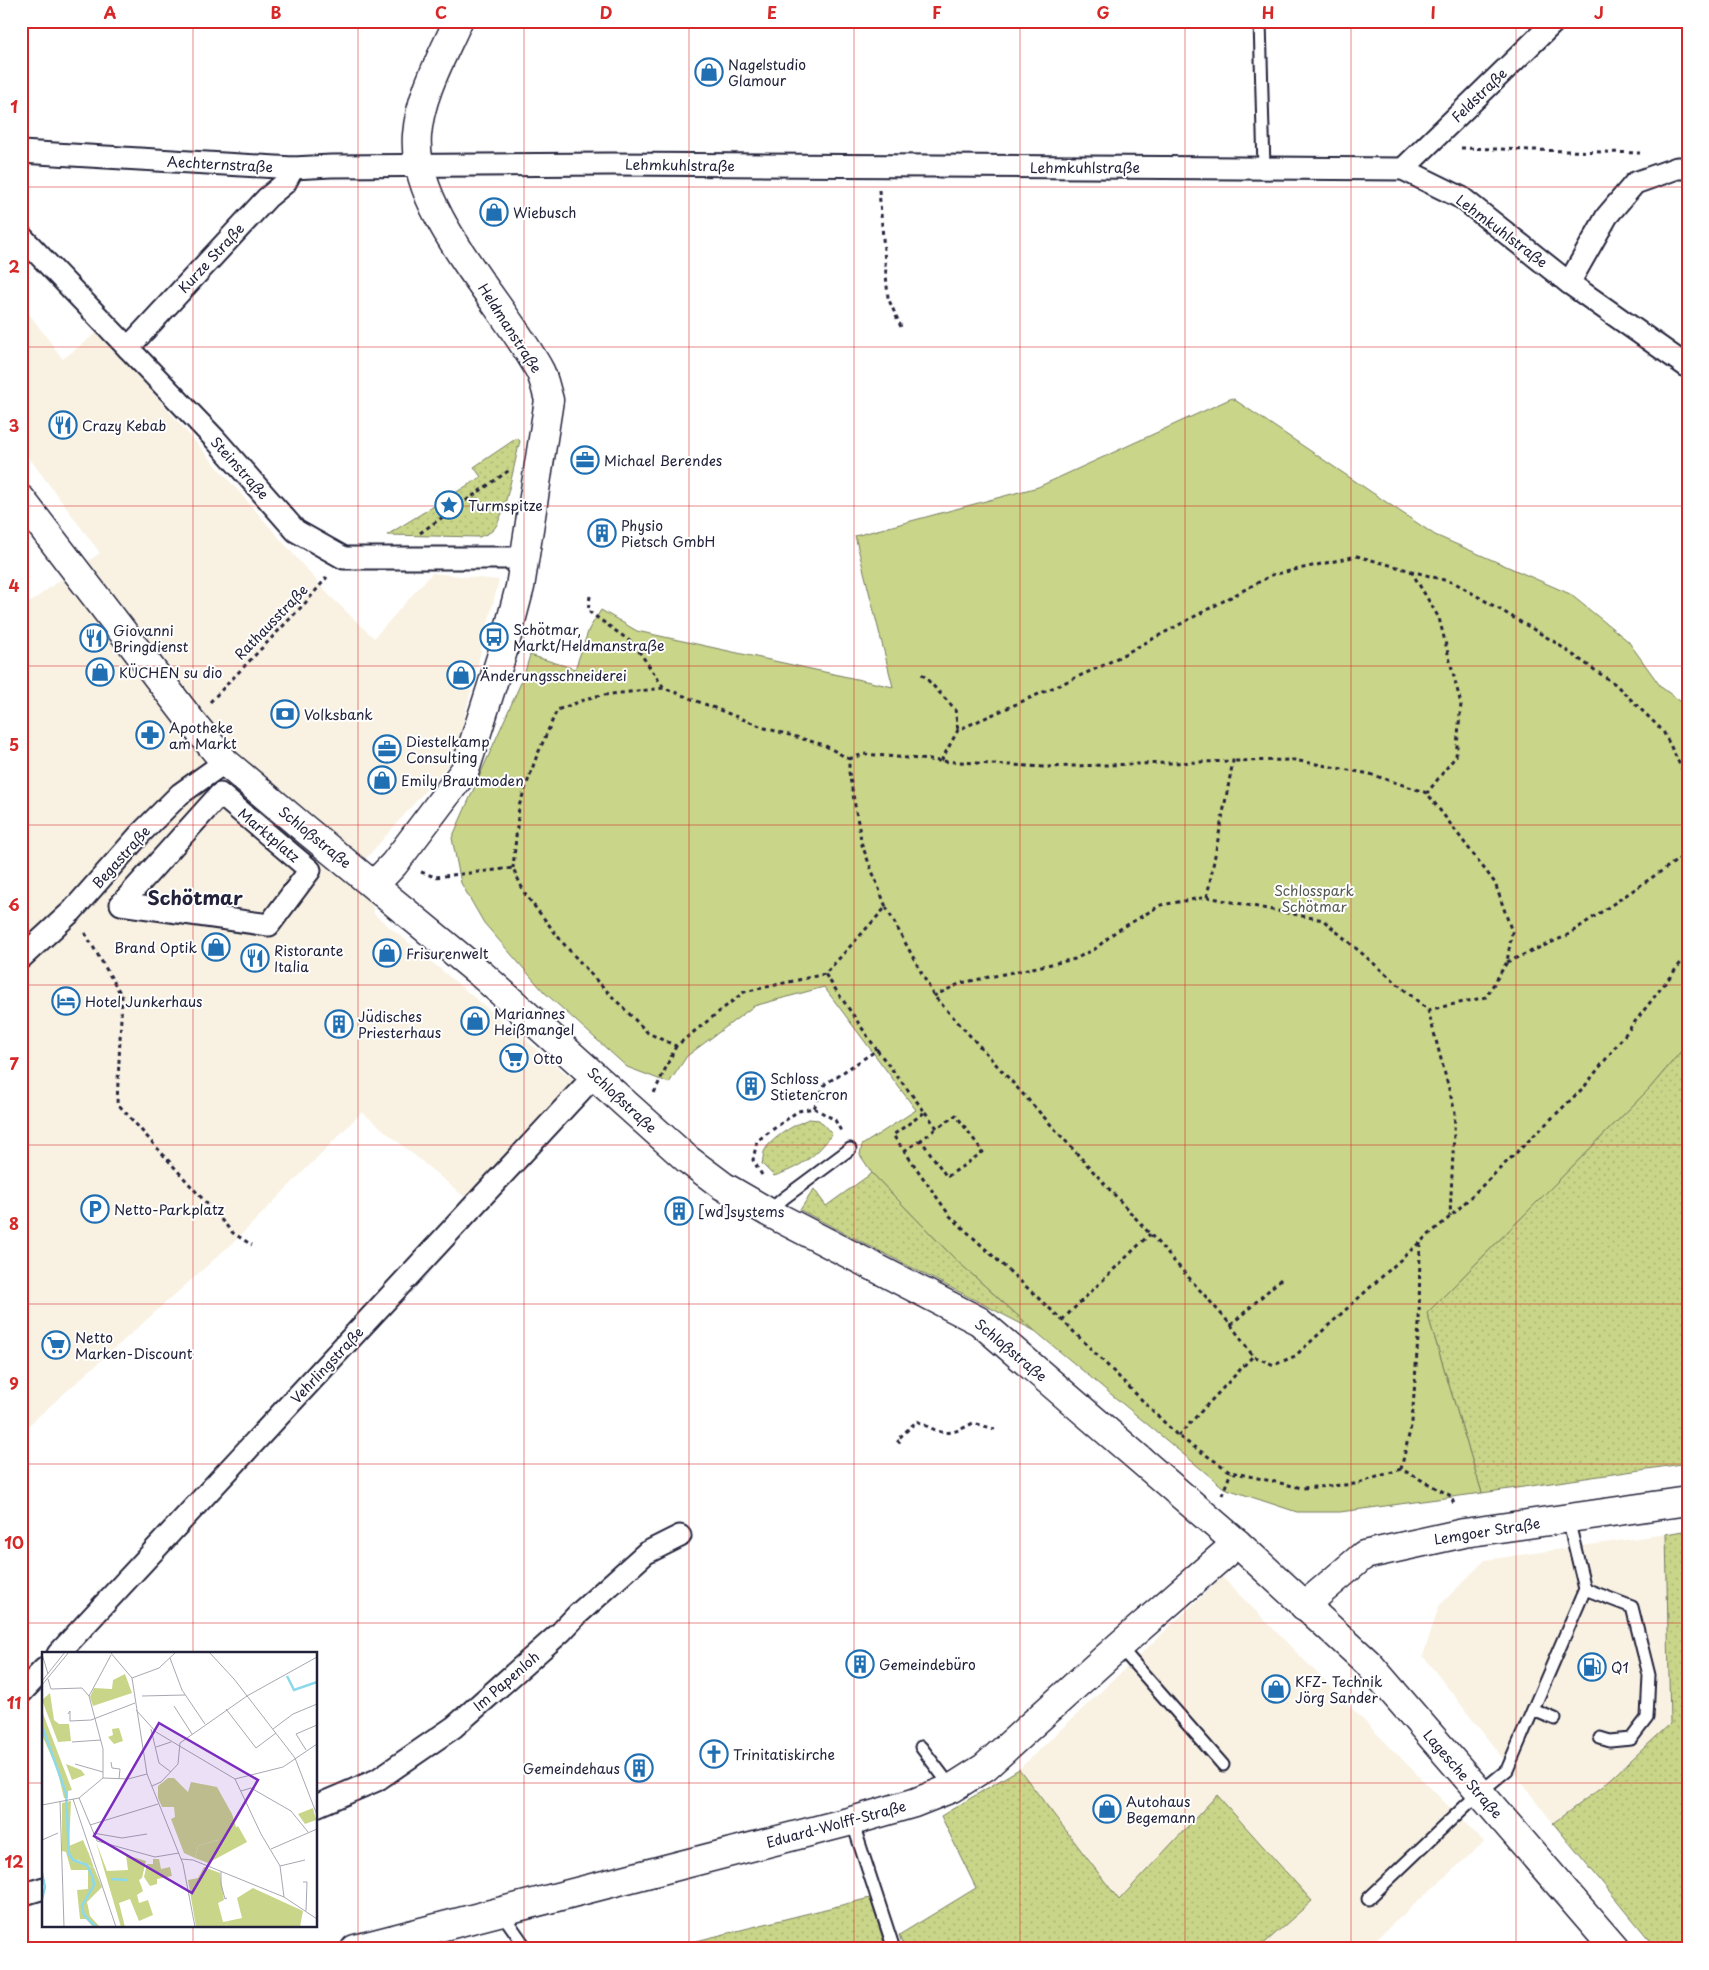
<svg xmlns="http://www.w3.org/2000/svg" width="1709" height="1970" viewBox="0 0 1709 1970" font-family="'Playpen Sans',sans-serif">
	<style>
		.built { fill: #f9f2e3 }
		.grass { fill: url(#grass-dots); stroke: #767c62 }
		.green { fill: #c9d588; stroke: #767c62 }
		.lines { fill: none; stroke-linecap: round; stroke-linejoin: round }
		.lane-casing { stroke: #22223b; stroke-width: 15 }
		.street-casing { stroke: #22223b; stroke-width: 25 }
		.secondary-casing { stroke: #22223b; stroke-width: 31 }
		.path { stroke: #22223b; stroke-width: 3; stroke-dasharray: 4 4; stroke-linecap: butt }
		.lane { stroke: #fff; stroke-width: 11 }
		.street { stroke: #fff; stroke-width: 21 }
		.secondary { stroke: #fff; stroke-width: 28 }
		.grid { fill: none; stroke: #d62828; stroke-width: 1; stroke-opacity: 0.55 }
		.labels { text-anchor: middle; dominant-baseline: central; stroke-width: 4; stroke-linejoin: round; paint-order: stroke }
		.poi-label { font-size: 14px; fill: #22223b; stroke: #fff; text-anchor: start }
		.street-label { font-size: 14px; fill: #22223b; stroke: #fff }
		.park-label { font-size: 14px; fill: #545852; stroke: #fff }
		.district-label { font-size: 19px; font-weight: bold; fill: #22223b; stroke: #fff }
		.inset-river { fill: none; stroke: #8cd9ec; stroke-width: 2.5 }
		.inset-road { fill: none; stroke: #a7a7b1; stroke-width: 1 }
		.view { fill: #7b2cbf; fill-opacity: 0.15; stroke: #7b2cbf; stroke-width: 2.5 }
		.inset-edge { fill: none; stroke: #22223b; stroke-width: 2.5 }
		.neatline { fill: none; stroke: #d62828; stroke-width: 2 }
		.grid-label { font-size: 16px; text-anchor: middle; font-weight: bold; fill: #d62828 }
	</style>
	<defs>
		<pattern id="grass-dots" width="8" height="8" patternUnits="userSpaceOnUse" patternTransform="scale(1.25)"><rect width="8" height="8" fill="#c9d588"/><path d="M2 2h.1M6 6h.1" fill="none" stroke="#acb776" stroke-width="1.8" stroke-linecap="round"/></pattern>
	</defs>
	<rect width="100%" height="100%" fill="#fff"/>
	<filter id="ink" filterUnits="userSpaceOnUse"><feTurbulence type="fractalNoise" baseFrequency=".02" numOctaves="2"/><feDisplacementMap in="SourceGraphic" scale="10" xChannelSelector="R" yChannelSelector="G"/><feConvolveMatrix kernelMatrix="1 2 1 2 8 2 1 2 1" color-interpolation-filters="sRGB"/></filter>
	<g filter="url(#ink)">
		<g class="built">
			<polygon points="21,303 63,359 99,331 329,595 374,638 432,573 499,580 454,758 363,862 374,914 575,1081 466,1198 362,1112 237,1239 21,1432 21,609 60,580 100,553 21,447"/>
			<polygon points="1666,1534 1671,1724 1602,1787 1553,1823 1423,1656 1439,1606 1485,1560"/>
			<polygon points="1222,1577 1484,1842 1365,1949 1258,1949 1312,1901 1217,1795 1119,1901 1019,1769"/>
		</g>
		<g class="grass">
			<path d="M517 438 520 441C515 459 505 519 493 530 490 533 484 535 479 537L387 535 481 477 474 467Z"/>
			<polygon points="1688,1043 1688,1455 1682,1464 1482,1493 1427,1313 1649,1089"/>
			<path d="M809 1119 819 1120 832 1134C817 1156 799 1168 774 1176L762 1164C763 1160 763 1155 764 1152 769 1139 797 1123 809 1119Z"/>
			<polygon points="872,1173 955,1259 1035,1331 800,1210 814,1189 826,1206"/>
			<polygon points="1688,1530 1688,1949 1657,1949 1553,1823 1602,1787 1670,1724 1666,1534"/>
			<polygon points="1019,1769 1119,1900 1217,1795 1312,1901 1258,1949 904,1949 899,1935 976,1888 941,1816"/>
			<polygon points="870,1898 886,1949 664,1949"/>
		</g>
		<polygon class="green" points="1232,398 1435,535 1570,594 1628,641 1661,687 1688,707 1688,1043 1649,1089 1427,1313 1482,1493 1340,1512 1297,1512 1224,1488 1035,1331 955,1259 872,1173 860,1155 862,1145 916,1110 824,987 754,1006 687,1056 669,1083 627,1067 544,992 484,923 461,883 452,838 523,678 530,655 575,669 589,629 601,610 637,631 893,687 855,536 1038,487"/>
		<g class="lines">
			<g class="lane-casing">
				<g id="lane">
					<polyline points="1260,21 1264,169"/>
					<polyline points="768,1212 784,1198 850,1149"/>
					<polyline points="1585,1589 1632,1607 1649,1675 1647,1718 1631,1739 1610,1741 1600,1738"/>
					<polyline points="1119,1646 1223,1765"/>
					<polyline points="1533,1710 1555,1719"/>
					<polyline points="921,1747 952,1788"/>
					<polyline points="852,1821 894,1949"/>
					<polyline points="1368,1899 1479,1793 1507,1770 1585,1589 1568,1519"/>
					<polyline points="501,1912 527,1949"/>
				</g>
			</g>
			<g class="street-casing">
				<g id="street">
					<polyline points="21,152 293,168 331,166 611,164 1403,169 1462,198 1569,283 1688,367"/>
					<polyline points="1403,169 1555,21"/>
					<polyline points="21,236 215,439 296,531 344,558 524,558"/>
					<polyline points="1569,283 1607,216 1635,183 1677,168 1688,168"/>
					<polyline points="128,348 267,198 285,183 293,168"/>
					<polygon points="220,794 310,870 269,925 121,904"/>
					<polyline points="21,958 72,911 141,833 180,794 225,762"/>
					<polyline points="58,1654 595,1075"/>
					<polyline points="21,1693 44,1669"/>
					<polyline points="316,1806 377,1780 454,1727 561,1632 578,1614 646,1553 680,1536"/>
					<polyline points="21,1895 44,1888"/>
				</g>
			</g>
			<g class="secondary-casing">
				<g id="secondary">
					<polyline points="21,499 191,721 225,762 300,825 481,974 687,1159 723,1186 768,1212 979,1321 1237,1543 1368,1663 1615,1949"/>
					<path d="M374 885 394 864 465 770 503 651 520 587 549 400C546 390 544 379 540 371 505 305 411 212 417 135 420 95 442 57 458 21"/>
					<polyline points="1304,1606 1364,1555 1464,1533 1688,1501"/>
					<polyline points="355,1949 852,1821 914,1803 952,1788 985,1767 1119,1646 1237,1543"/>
				</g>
			</g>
			<g class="path">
				<polyline points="1461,148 1640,153"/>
				<polyline points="879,190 888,298 901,327"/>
				<polyline points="420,533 511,469"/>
				<polyline points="1411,571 1439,618 1461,704 1456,756 1427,793"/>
				<polyline points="590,596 588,611 634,644 664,688"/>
				<polyline points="922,674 955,709 958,730"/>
				<polyline points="210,702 308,600 327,577"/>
				<polyline points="849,759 864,754 941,761 1044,767 1233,761 1207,897 1161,905 1115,932 1095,949 1075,959 961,983 934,996"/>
				<polyline points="941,761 958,730 1104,665 1272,575 1357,556 1455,583 1553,641 1615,684 1663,731 1688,781"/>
				<polyline points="21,864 24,864"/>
				<polyline points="421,872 435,877 513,868 525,894 563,943 597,981 648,1033 676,1046 744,992 825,974 886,907 862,845 849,772 849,759 824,745 765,728 664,688 595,696 557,710 536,758 519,806 513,868"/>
				<polyline points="1207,897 1323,920 1428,1010 1486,997 1507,962 1512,932 1495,883 1427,793 1370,774 1294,760 1233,761"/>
				<polyline points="886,907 934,996 1150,1234 1231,1325 1253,1356 1274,1365 1295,1356 1420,1242 1450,1217 1585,1086 1683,960 1688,947"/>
				<polyline points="85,933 122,996 117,1103 233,1233 252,1245"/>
				<polyline points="1507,962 1566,936 1688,853"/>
				<polyline points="1428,1010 1455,1112 1450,1216"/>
				<polyline points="877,1050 925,1112 893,1135 950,1216 1062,1320 1178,1436 1231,1472 1302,1488 1356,1484 1401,1469"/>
				<polyline points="654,1093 676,1046"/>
				<polyline points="814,1108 825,1084 877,1050 825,974"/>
				<polyline points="925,1112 937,1128 956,1115 983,1152 947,1177 921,1140 937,1128"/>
				<polyline points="904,1151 921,1140"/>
				<polyline points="762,1175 753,1160 757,1141 798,1111 814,1108 835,1120 842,1133"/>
				<polyline points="1420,1243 1419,1324 1412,1422 1401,1469 1451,1496 1455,1507"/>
				<polyline points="1062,1320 1150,1234"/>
				<polyline points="1231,1325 1281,1279"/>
				<polyline points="1178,1436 1253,1356"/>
				<path d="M900 1443 897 1440 917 1421C943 1435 947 1437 973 1423L995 1429"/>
				<polyline points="1222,1495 1231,1472"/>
			</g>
			<use href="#lane" class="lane"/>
			<use href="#street" class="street"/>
			<use href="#secondary" class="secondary"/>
		</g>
	</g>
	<path class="grid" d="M193 21V1654M358 21V1949M524 21V1949M689 21V1949M854 21V1949M1020 21V1949M1185 21V1949M1351 21V1949M1516 21V1949M21 187H1688M21 347H1688M21 506H1688M21 666H1688M21 825H1688M21 985H1688M21 1145H1688M21 1304H1688M21 1464H1688M21 1623H1688M21 1783H44M316 1783H1688M193 1926V1949"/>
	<defs>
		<g id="shop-ring" transform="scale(1.4375)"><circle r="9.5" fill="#fff" stroke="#1f6fb2" stroke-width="1.5"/><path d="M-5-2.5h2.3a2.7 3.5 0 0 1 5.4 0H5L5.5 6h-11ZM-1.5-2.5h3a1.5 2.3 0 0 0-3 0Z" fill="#1f6fb2"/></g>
		<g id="restaurant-ring" transform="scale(1.4375)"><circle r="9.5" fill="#fff" stroke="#1f6fb2" stroke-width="1.5"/><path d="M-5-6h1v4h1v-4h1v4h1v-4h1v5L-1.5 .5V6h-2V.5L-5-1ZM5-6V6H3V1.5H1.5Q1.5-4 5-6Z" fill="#1f6fb2"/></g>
		<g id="office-ring" transform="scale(1.4375)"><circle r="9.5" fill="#fff" stroke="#1f6fb2" stroke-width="1.5"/><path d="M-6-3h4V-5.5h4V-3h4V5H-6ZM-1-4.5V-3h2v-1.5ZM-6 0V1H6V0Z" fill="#1f6fb2"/></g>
		<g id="sight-ring" transform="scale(1.4375)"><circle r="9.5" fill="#fff" stroke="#1f6fb2" stroke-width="1.5"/><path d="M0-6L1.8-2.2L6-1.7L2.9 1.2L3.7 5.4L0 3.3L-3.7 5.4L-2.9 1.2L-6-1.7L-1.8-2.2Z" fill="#1f6fb2"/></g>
		<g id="building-ring" transform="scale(1.4375)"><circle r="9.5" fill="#fff" stroke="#1f6fb2" stroke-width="1.5"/><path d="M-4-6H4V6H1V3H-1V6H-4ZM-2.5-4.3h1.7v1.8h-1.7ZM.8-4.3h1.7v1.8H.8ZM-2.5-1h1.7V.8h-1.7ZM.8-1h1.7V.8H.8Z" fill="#1f6fb2"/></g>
		<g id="bus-ring" transform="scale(1.4375)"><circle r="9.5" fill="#fff" stroke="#1f6fb2" stroke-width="1.5"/><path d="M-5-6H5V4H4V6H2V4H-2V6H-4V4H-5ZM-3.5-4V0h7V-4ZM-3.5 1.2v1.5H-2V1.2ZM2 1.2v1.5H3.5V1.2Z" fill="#1f6fb2"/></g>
		<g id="bank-ring" transform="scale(1.4375)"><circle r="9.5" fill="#fff" stroke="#1f6fb2" stroke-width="1.5"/><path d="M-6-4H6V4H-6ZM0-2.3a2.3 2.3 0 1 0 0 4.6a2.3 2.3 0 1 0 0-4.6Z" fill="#1f6fb2"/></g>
		<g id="pharmacy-ring" transform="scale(1.4375)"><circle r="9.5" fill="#fff" stroke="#1f6fb2" stroke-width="1.5"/><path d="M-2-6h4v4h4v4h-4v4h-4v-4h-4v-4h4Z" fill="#1f6fb2"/></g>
		<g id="hotel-ring" transform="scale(1.4375)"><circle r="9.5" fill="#fff" stroke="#1f6fb2" stroke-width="1.5"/><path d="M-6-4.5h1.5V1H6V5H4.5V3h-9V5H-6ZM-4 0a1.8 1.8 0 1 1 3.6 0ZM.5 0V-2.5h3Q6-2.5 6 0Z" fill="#1f6fb2"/></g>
		<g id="supermarket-ring" transform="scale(1.4375)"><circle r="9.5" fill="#fff" stroke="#1f6fb2" stroke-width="1.5"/><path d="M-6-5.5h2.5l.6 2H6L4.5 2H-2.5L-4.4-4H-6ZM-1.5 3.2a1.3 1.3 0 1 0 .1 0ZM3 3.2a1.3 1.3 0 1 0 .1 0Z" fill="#1f6fb2"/></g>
		<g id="parking-ring" transform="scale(1.4375)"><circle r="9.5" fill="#fff" stroke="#1f6fb2" stroke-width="1.5"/><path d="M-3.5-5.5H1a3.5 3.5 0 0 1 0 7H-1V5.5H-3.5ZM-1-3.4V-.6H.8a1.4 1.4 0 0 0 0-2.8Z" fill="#1f6fb2"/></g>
		<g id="fuel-ring" transform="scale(1.4375)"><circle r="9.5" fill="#fff" stroke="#1f6fb2" stroke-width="1.5"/><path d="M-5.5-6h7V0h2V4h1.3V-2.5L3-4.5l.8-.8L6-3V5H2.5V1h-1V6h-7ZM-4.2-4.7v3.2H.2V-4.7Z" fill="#1f6fb2"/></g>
		<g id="church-ring" transform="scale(1.4375)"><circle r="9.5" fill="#fff" stroke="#1f6fb2" stroke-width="1.5"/><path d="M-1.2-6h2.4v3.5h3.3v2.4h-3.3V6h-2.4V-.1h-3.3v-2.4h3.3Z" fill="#1f6fb2"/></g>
	</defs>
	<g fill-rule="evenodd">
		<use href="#shop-ring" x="709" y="72"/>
		<use href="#shop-ring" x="494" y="212"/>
		<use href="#restaurant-ring" x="63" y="425"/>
		<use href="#office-ring" x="585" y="460"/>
		<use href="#sight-ring" x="449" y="505"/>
		<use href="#building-ring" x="602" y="533"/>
		<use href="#bus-ring" x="494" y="637"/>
		<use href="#restaurant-ring" x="94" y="638"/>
		<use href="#shop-ring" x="100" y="672"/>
		<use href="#shop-ring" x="461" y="675"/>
		<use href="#bank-ring" x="285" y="714"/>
		<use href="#pharmacy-ring" x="150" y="735"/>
		<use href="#office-ring" x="387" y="749"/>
		<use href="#shop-ring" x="382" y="780"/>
		<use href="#shop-ring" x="216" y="947"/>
		<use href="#shop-ring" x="387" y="953"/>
		<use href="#restaurant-ring" x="255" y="958"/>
		<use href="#hotel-ring" x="66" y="1001"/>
		<use href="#shop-ring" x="475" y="1021"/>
		<use href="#building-ring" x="339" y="1024"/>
		<use href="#supermarket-ring" x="514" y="1058"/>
		<use href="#building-ring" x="751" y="1086"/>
		<use href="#parking-ring" x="95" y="1209"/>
		<use href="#building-ring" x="679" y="1211"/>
		<use href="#supermarket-ring" x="56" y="1345"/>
		<use href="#building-ring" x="860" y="1664"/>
		<use href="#fuel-ring" x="1592" y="1667"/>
		<use href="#shop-ring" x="1276" y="1689"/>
		<use href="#church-ring" x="714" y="1754"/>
		<use href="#building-ring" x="639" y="1768"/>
		<use href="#shop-ring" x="1107" y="1809"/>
	</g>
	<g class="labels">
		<g class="poi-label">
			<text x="728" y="64">Nagelstudio<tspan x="728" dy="16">Glamour</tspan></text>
			<text x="513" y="212">Wiebusch</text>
			<text x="82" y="425">Crazy Kebab</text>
			<text x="604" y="460">Michael Berendes</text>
			<text x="468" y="505">Turmspitze</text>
			<text x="621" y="525">Physio<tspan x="621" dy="16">Pietsch GmbH</tspan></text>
			<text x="513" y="629">Schötmar,<tspan x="513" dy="16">Markt/Heldmanstraße</tspan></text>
			<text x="113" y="630">Giovanni<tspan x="113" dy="16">Bringdienst</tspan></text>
			<text x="119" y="672">KÜCHEN su dio</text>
			<text x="480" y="675">Änderungsschneiderei</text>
			<text x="304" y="714">Volksbank</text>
			<text x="169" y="727">Apotheke<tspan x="169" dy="16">am Markt</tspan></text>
			<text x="406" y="741">Diestelkamp<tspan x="406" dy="16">Consulting</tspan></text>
			<text x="401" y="780">Emily Brautmoden</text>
			<text x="197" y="947" text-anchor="end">Brand Optik</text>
			<text x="274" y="950">Ristorante<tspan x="274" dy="16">Italia</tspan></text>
			<text x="406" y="953">Frisurenwelt</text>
			<text x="85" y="1001">Hotel Junkerhaus</text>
			<text x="494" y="1013">Mariannes<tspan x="494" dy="16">Heißmangel</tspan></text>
			<text x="358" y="1016">Jüdisches<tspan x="358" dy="16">Priesterhaus</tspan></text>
			<text x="533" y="1058">Otto</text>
			<text x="770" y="1078">Schloss<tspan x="770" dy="16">Stietencron</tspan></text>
			<text x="114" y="1209">Netto-Parkplatz</text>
			<text x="698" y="1211">[wd]systems</text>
			<text x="75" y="1337">Netto<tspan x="75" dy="16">Marken-Discount</tspan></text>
			<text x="879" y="1664">Gemeindebüro</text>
			<text x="1611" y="1667">Q1</text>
			<text x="1295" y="1681">KFZ- Technik<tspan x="1295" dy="16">Jörg Sander</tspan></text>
			<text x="733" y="1754">Trinitatiskirche</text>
			<text x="620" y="1768" text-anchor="end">Gemeindehaus</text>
			<text x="1126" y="1801">Autohaus<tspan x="1126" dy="16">Begemann</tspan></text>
		</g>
		<g class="street-label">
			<text transform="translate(1479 95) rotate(-44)">Feldstraße</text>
			<text transform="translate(220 164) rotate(3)">Aechternstraße</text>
			<text transform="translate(680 165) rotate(1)">Lehmkuhlstraße</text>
			<text x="1085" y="167">Lehmkuhlstraße</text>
			<text transform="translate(1502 231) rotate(37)">Lehmkuhlstraße</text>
			<text transform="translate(211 258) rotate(-47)">Kurze Straße</text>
			<text transform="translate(510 328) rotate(57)">Heldmanstraße</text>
			<text transform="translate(240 468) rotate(48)">Steinstraße</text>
			<text transform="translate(271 622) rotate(-46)">Rathausstraße</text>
			<text transform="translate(269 835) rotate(40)">Marktplatz</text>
			<text transform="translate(315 837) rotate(39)">Schloßstraße</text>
			<text transform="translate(121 857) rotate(-48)">Begastraße</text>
			<text transform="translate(622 1100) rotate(43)">Schloßstraße</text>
			<text transform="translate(1011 1350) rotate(40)">Schloßstraße</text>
			<text transform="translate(327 1365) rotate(-47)">Vehrlingstraße</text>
			<text transform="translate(1487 1531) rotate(-9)">Lemgoer Straße</text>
			<text transform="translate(506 1681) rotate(-41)">Im Papenloh</text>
			<text transform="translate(1463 1774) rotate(49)">Lagesche Straße</text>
			<text transform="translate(836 1824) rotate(-15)">Eduard-Wolff-Straße</text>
		</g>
		<g class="park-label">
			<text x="1314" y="890">Schlosspark<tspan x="1314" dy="16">Schötmar</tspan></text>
		</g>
		<g class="district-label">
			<text x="195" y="897">Schötmar</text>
		</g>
	</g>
	<g transform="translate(42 1652)">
		<rect width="275" height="275" fill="#fff"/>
		<path d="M24 112 39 118 43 123 30 128ZM29 149 27 195 36 209 52 216 60 235 45 250 48 264 58 275H51L44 267H38L35 238 46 237V218H29L24 200 20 199V151ZM271 156 274 168 263 172 256 162ZM196 174 205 190 166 211 153 206 156 194 176 188ZM54 190 65 219 86 218 84 203 104 209 100 226 97 228 101 239 95 243 97 251 106 248 111 263 97 269 88 247 77 251 83 275H79ZM111 207H117L119 217 128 215 130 224 115 227V232L108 234 102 225 105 212H111ZM162 215 178 221 182 248 176 251 181 270 186 269 184 275H154L146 228 156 226Z" fill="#c9d588"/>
		<path d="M0 59 30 138 26 139V146H22L15 117 0 83Z" fill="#c9d588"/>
		<path d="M211 236 261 259 258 275H184L186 269 200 266 195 246Z" fill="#c9d588"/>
		<path d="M83 22 90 41 51 54 48 45 52 36 70 37 71 28ZM8 41 12 68 17 72H27L29 89 16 90 0 48ZM77 76 81 89 72 92 66 85 71 83 70 77ZM126 126H132L146 140 149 130 175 135 190 162 194 175 192 183 156 194 153 206 142 201 129 167 133 165 132 155H120L116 146V134ZM41 188 47 202 52 216 32 206 27 194Z" fill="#c9d588"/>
		<path class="inset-river" d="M245 24 252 38 275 30M0 74 24 141 27 202 31 208 45 213 51 226 52 233 40 254 42 263 54 275M0 221 3 235 0 247M69 227 85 228"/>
		<path class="inset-road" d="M68 0 90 26 105 122 141 212 153 275M167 0 192 27 253 106 275 163M0 2 6 22M128 6 140 38 163 72M90 26 117 16 134 0M6 27 9 37 40 36 47 44M0 29 23 0M0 33 27 0M100 44 143 43M205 44 275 5M132 54 150 82M184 57 214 96 234 81M94 58 114 80 193 127 219 182 238 214 242 245M26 62 28 59V69L49 68 93 51M109 77 117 111 129 120M231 77 251 62 275 52M30 90 59 88M114 95 129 90M264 98 254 82 275 73M69 110 70 116 78 117 77 127M33 112 61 120M61 126V97L47 44 69 3M193 127 241 115 275 92M110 134 119 130 136 112 138 91 205 44M199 139 209 136 249 159 266 180M37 146 55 189 113 205 137 201M31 147 74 275M18 149 22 275M0 153 37 146 61 126 86 127 105 122M48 173 116 152M51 181 80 186 105 182M0 188 16 181M229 197 275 177M139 207 151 208 242 245 275 267M238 214 263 208M179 220V232L183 247 185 246M261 230H265L264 259"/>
		<path class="view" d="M117 71 216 128 150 241 52 184Z"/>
		<rect width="275" height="275" class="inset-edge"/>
	</g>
	<rect width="1709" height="1970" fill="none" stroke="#fff" stroke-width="55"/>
	<rect x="28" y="28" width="1654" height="1914" class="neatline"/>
	<g class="grid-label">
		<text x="110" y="19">A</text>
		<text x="276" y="19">B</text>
		<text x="441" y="19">C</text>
		<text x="606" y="19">D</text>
		<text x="772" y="19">E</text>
		<text x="937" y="19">F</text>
		<text x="1103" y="19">G</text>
		<text x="1268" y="19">H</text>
		<text x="1433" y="19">I</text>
		<text x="1599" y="19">J</text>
		<text x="14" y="113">1</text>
		<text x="14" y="273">2</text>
		<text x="14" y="432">3</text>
		<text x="14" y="592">4</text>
		<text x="14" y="751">5</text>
		<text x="14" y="911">6</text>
		<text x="14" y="1070">7</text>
		<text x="14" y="1230">8</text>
		<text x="14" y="1390">9</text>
		<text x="14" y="1549">10</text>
		<text x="14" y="1709">11</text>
		<text x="14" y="1868">12</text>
	</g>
</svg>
